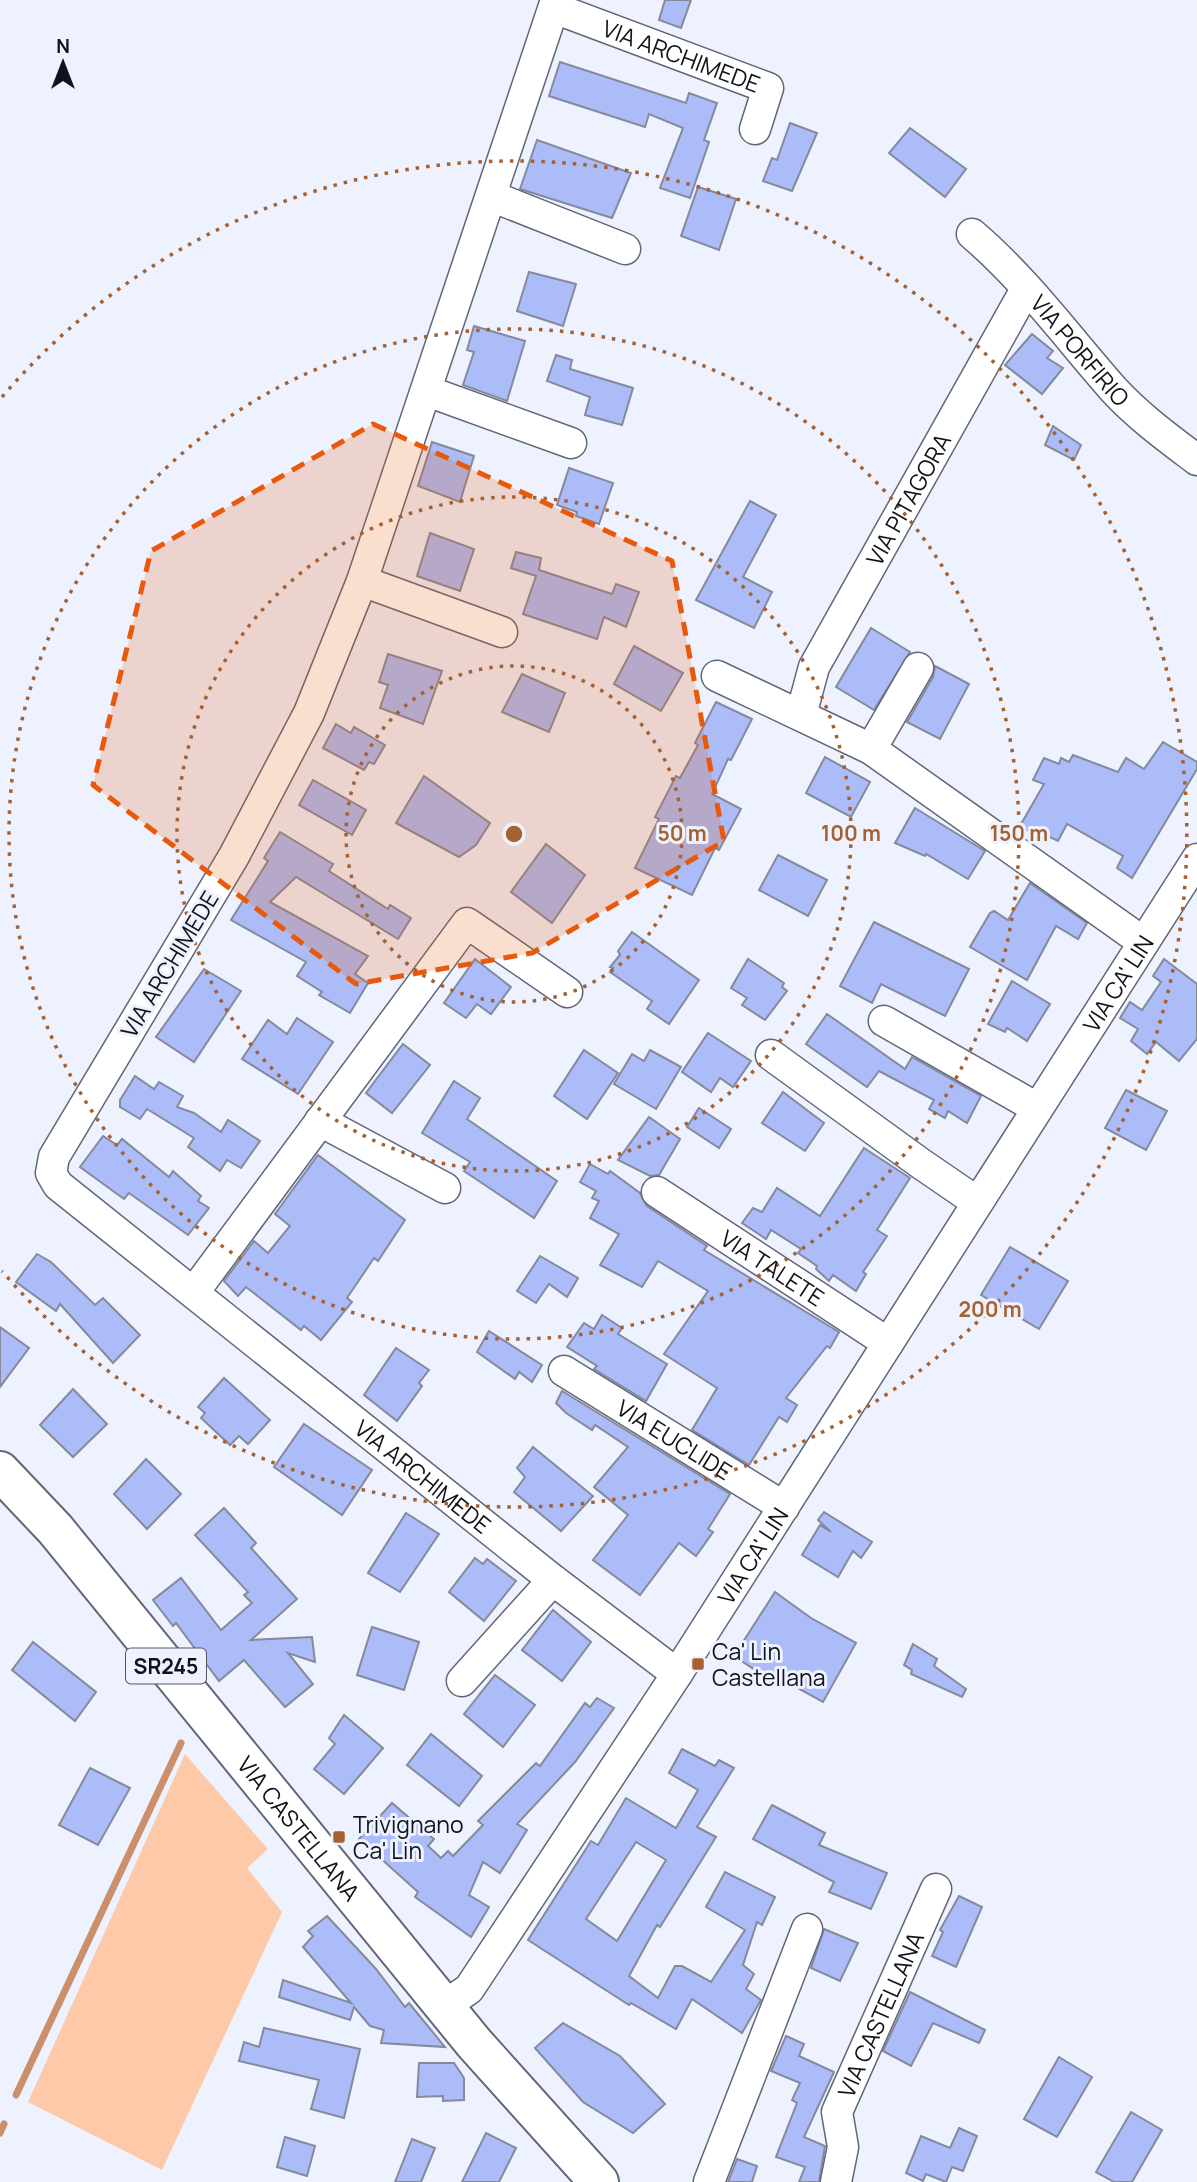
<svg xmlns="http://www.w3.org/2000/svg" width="1197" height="2182" viewBox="0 0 1197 2182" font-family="Manrope,sans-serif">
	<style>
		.green { fill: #fdc9a8 }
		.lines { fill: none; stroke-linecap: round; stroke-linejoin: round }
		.stream { stroke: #cb906b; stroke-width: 7 }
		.building { fill: #abbcf8; stroke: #848a9c; stroke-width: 2; fill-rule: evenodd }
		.minor-casing { stroke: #616678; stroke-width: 33 }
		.major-casing { stroke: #616678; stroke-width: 42 }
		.minor { stroke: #fff; stroke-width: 30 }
		.major { stroke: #fff; stroke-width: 38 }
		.marked { fill: #e8590c; fill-opacity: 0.2; stroke: #e8590c; stroke-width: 5; stroke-dasharray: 14 9; stroke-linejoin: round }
		.ring { fill: none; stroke: #a56131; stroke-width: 3.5; stroke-dasharray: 3.5 7 }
		.poi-dot { fill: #a56131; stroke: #eef2ff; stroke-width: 2.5 }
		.labels { text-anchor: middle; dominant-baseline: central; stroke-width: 6; stroke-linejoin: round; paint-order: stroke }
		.shield { fill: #eef2ff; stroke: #53565f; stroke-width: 2 }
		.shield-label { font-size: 21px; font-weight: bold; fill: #11131a }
		.street-label { font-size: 23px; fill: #11131a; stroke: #eef2ff }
		.poi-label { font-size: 23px; fill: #11131a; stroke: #eef2ff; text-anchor: start }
		.centre { fill: #a56131; stroke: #eef2ff; stroke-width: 3.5 }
		.ring-label { font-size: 21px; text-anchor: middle; font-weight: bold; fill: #a56131; stroke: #eef2ff; stroke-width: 6; stroke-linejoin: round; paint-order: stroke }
	</style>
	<rect width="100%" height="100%" fill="#eef2ff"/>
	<polygon class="green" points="185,1754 268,1849 247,1868 282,1912 162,2170 28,2102"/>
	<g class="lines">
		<g class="stream">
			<polyline points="16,2095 181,1743"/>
			<polyline points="0,2133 4,2124"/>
		</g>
	</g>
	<g class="building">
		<polygon points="665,0 691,0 681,28 659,20"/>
		<polygon points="560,62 686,103 689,93 717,103 704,140 709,142 690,198 660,188 683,128 649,114 645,127 549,96"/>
		<polygon points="790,123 817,133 792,191 763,181 772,158 777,160"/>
		<polygon points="910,128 966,169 945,197 889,153"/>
		<polygon points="537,140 631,173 612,218 520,189"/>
		<polygon points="698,187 736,199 719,250 681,236"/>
		<polygon points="529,272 576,284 563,326 517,311"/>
		<polygon points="474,326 525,341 507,401 463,385 474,352 467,350"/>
		<polygon points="1032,334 1053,351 1047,358 1063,368 1042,394 1005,365"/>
		<polygon points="556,355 572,360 570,369 633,388 622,425 585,415 590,397 547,381"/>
		<polygon points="1053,426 1081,445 1074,460 1045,445"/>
		<polygon points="432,442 474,456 460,502 418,486"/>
		<polygon points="569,468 613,483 599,524 576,516 577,512 557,505"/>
		<polygon points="750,501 776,515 743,577 772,592 754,628 696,600"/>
		<polygon points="430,533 474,549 460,591 417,576"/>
		<polygon points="516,552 541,558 539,570 612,594 616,584 639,592 626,627 604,617 597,639 523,614 536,576 511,568"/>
		<polygon points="871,628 910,652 874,710 836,687"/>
		<polygon points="634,646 683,673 661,711 614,684"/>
		<polygon points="388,654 442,671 423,724 380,708 388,685 379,682"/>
		<polygon points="935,666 969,684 940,739 907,722 933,677"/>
		<polygon points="522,674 565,693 549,732 502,712"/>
		<polygon points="716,702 752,719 731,760 728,759 712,794 741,809 719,850 715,848 692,895 635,868 659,819 655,817 676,776 680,778 698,745 695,743"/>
		<polygon points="336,724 351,733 354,727 385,745 374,764 369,762 364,770 323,748"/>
		<polygon points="1163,742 1197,762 1197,769 1132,878 1117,868 1123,856 1067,824 1058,841 1039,832 1037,836 1020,826 1044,784 1033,780 1044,758 1059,764 1061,758 1069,762 1073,755 1118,772 1126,758 1144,769"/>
		<polygon points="825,757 870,782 851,817 806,793"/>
		<polygon points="424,776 490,823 476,845 459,857 396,823"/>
		<polygon points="313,780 366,810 352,835 299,805"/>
		<polygon points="915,808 985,851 968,879 926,854 925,856 895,843"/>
		<polygon points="280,832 333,864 329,871 388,909 390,905 411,918 398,939 296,877 270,902 368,956 355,974 368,983 350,1013 319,995 322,992 297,976 306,962 231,920 268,861 264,858"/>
		<polygon points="546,844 585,875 552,923 511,892"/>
		<polygon points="778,855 827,880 808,916 759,890"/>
		<polygon points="1030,883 1087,923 1078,939 1056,926 1027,980 970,947 990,913 994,911 1008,920"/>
		<polygon points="874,922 969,969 945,1016 881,984 872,1003 840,986"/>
		<polygon points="632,932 699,980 669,1024 647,1009 652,1001 610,972 613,968 610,967 620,955 618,951"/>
		<polygon points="475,959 511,987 491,1014 477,1004 466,1018 444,1003"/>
		<polygon points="748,959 784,983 782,987 787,991 765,1020 742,1005 747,998 731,988"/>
		<polygon points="1164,959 1197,984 1197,1039 1179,1061 1156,1042 1147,1054 1131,1041 1138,1029 1120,1018 1130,1002 1142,1010 1161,982 1153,976"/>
		<polygon points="204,969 241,991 194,1062 156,1037"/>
		<polygon points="1012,981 1050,1004 1027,1041 1007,1028 1005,1032 988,1024"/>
		<polygon points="827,1014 905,1069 912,1057 981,1096 967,1123 948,1111 945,1118 929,1109 934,1100 879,1071 867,1087 806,1044"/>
		<polygon points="297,1018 333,1042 298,1094 242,1059 268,1020 287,1034"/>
		<polygon points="708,1033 751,1061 733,1087 720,1078 711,1092 682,1072"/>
		<polygon points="403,1044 430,1065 392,1113 366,1093"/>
		<polygon points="584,1050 618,1073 587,1119 554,1096"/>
		<polygon points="650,1050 681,1067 656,1109 614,1084 632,1054 644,1061"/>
		<polygon points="135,1076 154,1089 159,1082 183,1096 177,1107 194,1113 221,1132 228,1120 260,1141 241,1168 227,1160 220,1171 188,1147 194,1138 147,1109 140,1119 120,1107 120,1100"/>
		<polygon points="454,1081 480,1098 467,1119 557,1181 534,1218 464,1171 470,1162 422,1133"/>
		<polygon points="1126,1090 1167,1111 1146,1150 1105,1128"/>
		<polygon points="783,1092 824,1123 805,1151 762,1123"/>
		<polygon points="699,1108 731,1129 719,1148 687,1127"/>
		<polygon points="649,1117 680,1139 659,1175 650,1176 618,1160"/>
		<polygon points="103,1136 117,1145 122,1139 169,1177 173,1171 201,1196 198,1201 209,1208 188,1235 129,1193 124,1199 80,1167"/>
		<polygon points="864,1148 910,1178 877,1230 887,1236 863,1272 866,1274 856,1291 833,1275 829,1281 816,1269 817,1266 798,1253 801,1249 771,1230 766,1239 742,1223 753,1208 762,1212 777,1188 820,1216"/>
		<polygon points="318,1155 405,1220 378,1261 374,1258 347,1298 352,1302 321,1340 304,1326 301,1330 246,1287 238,1296 224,1281 254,1241 268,1253 290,1226 275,1214"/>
		<polygon points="590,1164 608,1174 610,1171 640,1193 647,1206 707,1246 704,1250 839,1332 830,1348 827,1346 786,1398 797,1405 787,1422 779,1417 749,1465 692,1430 717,1388 664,1354 708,1291 658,1261 642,1287 600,1265 619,1234 590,1218 599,1201 592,1198 596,1191 580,1182"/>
		<polygon points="1010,1247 1068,1281 1039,1329 981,1295"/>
		<polygon points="37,1254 51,1262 95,1305 103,1298 140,1335 113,1363 60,1304 56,1311 16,1282"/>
		<polygon points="540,1256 578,1278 567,1297 549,1284 536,1303 517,1291"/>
		<polygon points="602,1315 622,1328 618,1334 667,1364 646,1401 594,1369 597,1366 567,1347 584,1323 594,1329"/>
		<polygon points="0,1327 29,1348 0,1387"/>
		<polygon points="489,1331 542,1365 532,1382 519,1372 515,1379 477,1352"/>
		<polygon points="396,1348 429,1370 419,1383 422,1386 397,1421 364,1395"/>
		<polygon points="224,1378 270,1420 248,1444 239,1436 230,1445 201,1418 205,1413 198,1407"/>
		<polygon points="73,1389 107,1424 73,1457 40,1425"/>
		<polygon points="562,1391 730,1494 708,1529 713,1532 696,1556 679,1543 640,1595 593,1560 628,1515 594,1487 628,1447 595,1425 592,1430 566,1413 556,1403"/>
		<polygon points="304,1424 372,1470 342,1515 274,1467"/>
		<polygon points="533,1447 593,1496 561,1531 514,1492 525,1477 517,1468"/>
		<polygon points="146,1459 181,1494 147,1529 114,1494"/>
		<polygon points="224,1508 256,1543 251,1548 297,1599 251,1640 312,1637 315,1662 288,1653 313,1684 285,1707 244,1660 219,1681 176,1623 173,1626 153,1600 181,1578 221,1630 252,1603 244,1595 248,1592 195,1535"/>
		<polygon points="824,1512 872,1542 861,1558 853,1551 838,1577 802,1555 820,1525 831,1532 818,1520"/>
		<polygon points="406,1513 439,1534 400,1592 368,1573"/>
		<polygon points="475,1558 483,1564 487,1559 516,1581 484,1621 449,1592"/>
		<polygon points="775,1592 811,1618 856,1643 823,1702 774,1675 770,1680 734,1656"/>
		<polygon points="553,1610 591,1642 562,1681 522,1650"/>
		<polygon points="372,1627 419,1642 404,1690 357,1675"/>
		<polygon points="33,1642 96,1692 75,1721 12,1670"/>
		<polygon points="913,1644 937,1659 934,1666 966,1689 962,1697 911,1674 912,1670 904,1665"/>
		<polygon points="495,1675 535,1705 503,1747 464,1714"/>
		<polygon points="597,1698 614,1708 575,1762 517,1824 527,1830 500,1873 483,1862 469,1895 489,1907 471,1937 415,1897 418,1892 359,1839 392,1803 434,1839 428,1846 441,1858 448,1851 453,1856 483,1825 478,1821 536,1763 540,1766 585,1703 590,1707"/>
		<polygon points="344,1715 383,1748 344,1794 314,1769 335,1744 329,1738"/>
		<polygon points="431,1734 482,1776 459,1806 407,1765"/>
		<path d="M682 1749 715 1766 719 1760 734 1768 697 1827 716 1837 660 1927 657 1925 629 1976 658 1998 675 1966H682L711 1982 745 1930 706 1907 725 1872 775 1897 762 1925 757 1922 743 1965 754 1974 746 1989 761 2000 742 2033 692 1999 676 2029 631 2003 629 2005 528 1940 591 1841 598 1845 626 1798 676 1828 698 1790 669 1773ZM636 1842 666 1860 617 1941 586 1919Z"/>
		<polygon points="90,1768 130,1788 98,1845 59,1825"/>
		<polygon points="772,1805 825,1833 819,1845 887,1873 871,1909 829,1892 834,1882 753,1839"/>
		<polygon points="959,1896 982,1907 956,1967 932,1956 943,1932 940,1930"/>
		<polygon points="327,1916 376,1969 405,2007 409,2003 445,2047 381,2043 384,2030 370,2026 354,2007 350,2020 279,1997 283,1980 351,2003 303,1947 313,1936 308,1931"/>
		<polygon points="824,1929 858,1943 840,1981 811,1968"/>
		<polygon points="910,1992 985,2030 979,2043 933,2023 911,2066 883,2051"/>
		<polygon points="563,2023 620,2056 665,2104 633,2133 583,2102 535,2048"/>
		<polygon points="264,2028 360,2049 344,2118 311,2109 319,2080 239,2061 244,2042 259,2047"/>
		<polygon points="786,2036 804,2044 799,2056 834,2072 804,2137 825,2146 819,2182 799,2182 805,2167 776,2157 797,2103 792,2100 800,2083 771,2071"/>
		<polygon points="1059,2057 1092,2077 1057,2137 1024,2119"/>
		<polygon points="419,2063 454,2063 464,2078 464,2100 443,2101 443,2096 417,2097"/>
		<polygon points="1131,2112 1162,2130 1132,2182 1114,2182 1096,2172"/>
		<polygon points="959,2128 977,2136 963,2171 952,2167 946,2182 926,2174 923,2181 906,2173 921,2136 950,2148"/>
		<polygon points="486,2133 516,2148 499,2182 462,2182"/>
		<polygon points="285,2137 315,2146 307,2176 277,2167"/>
		<polygon points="412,2139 435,2148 421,2182 395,2182"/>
		<polygon points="737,2159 757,2166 752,2182 728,2182"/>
	</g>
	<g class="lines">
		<g class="minor-casing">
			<g id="minor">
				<path id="s1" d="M556 0 362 581 309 713 234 856 54 1157 51 1173 58 1185 553 1580 677 1674"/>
				<path id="s2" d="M554 8 768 88 755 129"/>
				<polyline points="491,196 625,249"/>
				<path id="s3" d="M972 234C1026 280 1068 338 1114 390 1139 417 1168 438 1197 460"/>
				<polyline points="427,391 571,443"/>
				<polyline points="362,581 502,632"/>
				<polyline points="717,676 871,749 1143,942"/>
				<path id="s4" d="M801 715 814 667 1026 289"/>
				<polyline points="871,749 918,668"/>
				<polyline points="884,1021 1037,1108"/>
				<polyline points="771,1055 920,1163 977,1202"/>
				<polyline points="320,1121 445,1188"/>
				<path id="s5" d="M657 1192 888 1343"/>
				<polyline points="194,1292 467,923 567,992"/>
				<path id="s6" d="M564 1371 784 1507"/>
				<polyline points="462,1681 553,1580"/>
				<path id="s7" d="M444 2006 469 1989 677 1674 1197 859"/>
				<polyline points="709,2182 807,1929"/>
				<path id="s8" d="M836 2182 843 2147 837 2112 936 1889"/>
			</g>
		</g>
		<g class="major-casing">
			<g id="major">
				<path id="s9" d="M0 1471 55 1529 474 2043 599 2182"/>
			</g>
		</g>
		<use href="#minor" class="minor"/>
		<use href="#major" class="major"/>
	</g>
	<path class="marked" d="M373 424 672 561 724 841 532 953 356 984 93 785 151 551Z"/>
	<g class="ring">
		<circle cx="514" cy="834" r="168"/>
		<circle cx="514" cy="834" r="337"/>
		<circle cx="514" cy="834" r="505"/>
		<path d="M2 397A673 673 0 1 1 2 1271"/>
	</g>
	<g class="poi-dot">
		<rect x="691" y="1657" width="14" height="14" rx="3.5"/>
		<rect x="332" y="1830" width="14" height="14" rx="3.5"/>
	</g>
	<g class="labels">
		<rect class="shield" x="126" y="1648.5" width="80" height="35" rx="5"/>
		<g class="shield-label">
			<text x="166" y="1666">SR245</text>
		</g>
		<g class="street-label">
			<text stroke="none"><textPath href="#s2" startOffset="136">VIA ARCHIMEDE</textPath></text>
			<text stroke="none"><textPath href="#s3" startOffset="159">VIA PORFIRIO</textPath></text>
			<text stroke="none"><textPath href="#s4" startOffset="242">VIA PITAGORA</textPath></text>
			<text transform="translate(169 964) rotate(-59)">VIA ARCHIMEDE</text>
			<text stroke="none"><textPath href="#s7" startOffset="1227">VIA CA' LIN</textPath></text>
			<text stroke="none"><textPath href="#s5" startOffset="138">VIA TALETE</textPath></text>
			<text stroke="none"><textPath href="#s6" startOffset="130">VIA EUCLIDE</textPath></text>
			<text stroke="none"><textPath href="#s1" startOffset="1764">VIA ARCHIMEDE</textPath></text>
			<text stroke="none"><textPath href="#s7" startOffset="548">VIA CA' LIN</textPath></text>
			<text stroke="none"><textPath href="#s9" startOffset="466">VIA CASTELLANA</textPath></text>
			<text stroke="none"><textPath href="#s8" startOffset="178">VIA CASTELLANA</textPath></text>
		</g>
		<g class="poi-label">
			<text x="712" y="1651">Ca' Lin<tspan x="712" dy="26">Castellana</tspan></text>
			<text x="353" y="1824">Trivignano<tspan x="353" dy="26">Ca' Lin</tspan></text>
		</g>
	</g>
	<circle cx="514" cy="834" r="10" class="centre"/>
	<g class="ring-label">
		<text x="682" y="841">50 m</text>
		<text x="851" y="841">100 m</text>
		<text x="1019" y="841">150 m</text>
		<text x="990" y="1317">200 m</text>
	</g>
	<g transform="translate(63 63)" stroke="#eef2ff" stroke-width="5" paint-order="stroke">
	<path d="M0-5L12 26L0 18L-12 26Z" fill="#11131a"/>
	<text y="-10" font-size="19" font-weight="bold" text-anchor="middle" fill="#11131a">N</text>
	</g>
</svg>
